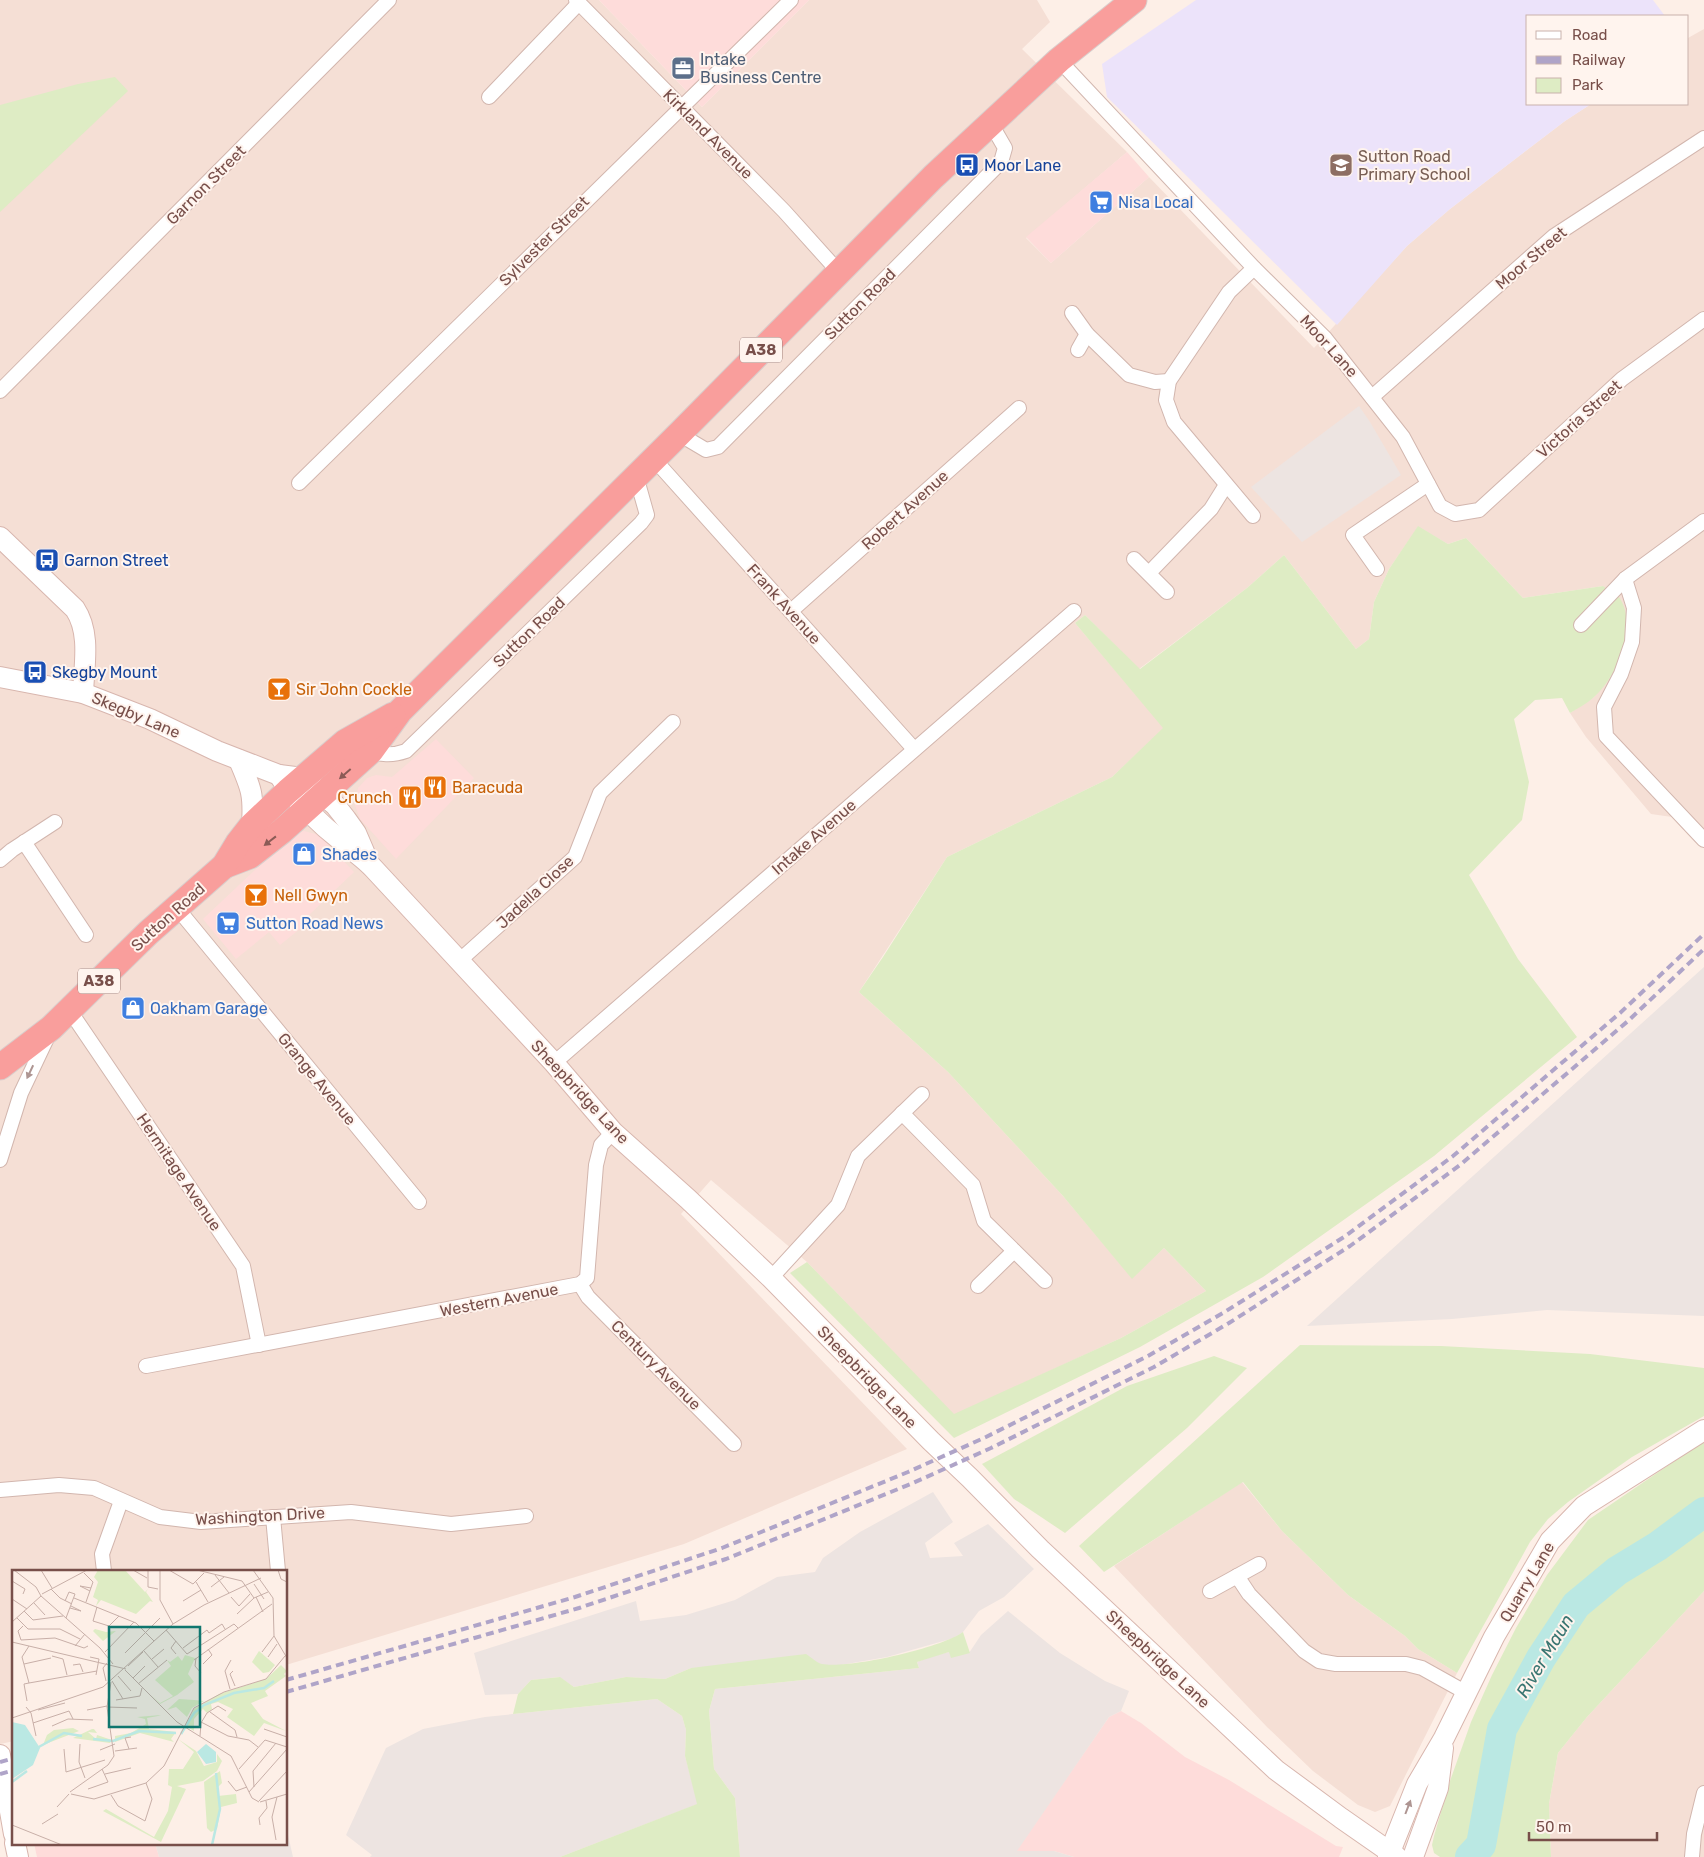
<svg xmlns="http://www.w3.org/2000/svg" width="1704" height="1857" viewBox="0 0 1704 1857" font-family="Rubik,sans-serif">
	<style>
		.residential { fill: #f5dfd5 }
		.commercial { fill: #fedcda }
		.industrial { fill: #ede4e1 }
		.education { fill: #ece3fa }
		.green { fill: #deecc4 }
		.lines { fill: none; stroke-linecap: round; stroke-linejoin: round }
		.river { stroke: #bae8e3; stroke-width: 30 }
		.street-casing { stroke: #d2b6ae; stroke-width: 16 }
		.secondary-casing { stroke: #d8b6ae; stroke-width: 22 }
		.highway-casing { stroke: #d9cecc; stroke-width: 27 }
		.street { stroke: #fff; stroke-width: 14 }
		.secondary { stroke: #fff; stroke-width: 20 }
		.highway { stroke: #f99e9c; stroke-width: 25 }
		.rail { stroke: #afa4c8; stroke-width: 4; stroke-dasharray: 8 5; stroke-linecap: butt }
		.oneway { fill: #8b5b56 }
		.oneway2 { fill: #ae9592 }
		.labels { text-anchor: middle; dominant-baseline: central; stroke-width: 4; stroke-linejoin: round; paint-order: stroke }
		.shield { fill: #fff4ee; stroke: #a0807b; stroke-width: 1 }
		.shield-label { font-size: 15px; font-weight: bold; fill: #784f4a }
		.service-label { font-size: 16px; fill: #4e5e75; stroke: #fff4ee; text-anchor: start }
		.street-label { font-size: 16px; fill: #784f4a; stroke: #fff4ee }
		.education-label { font-size: 16px; fill: #785e54; stroke: #fff4ee; text-anchor: start }
		.transit-label { font-size: 16px; fill: #164399; stroke: #fff4ee; text-anchor: start }
		.shop-label { font-size: 16px; fill: #366cbe; stroke: #fff4ee; text-anchor: start }
		.food-label { font-size: 16px; fill: #c56008; stroke: #fff4ee; text-anchor: start }
		.water-label { font-size: 18px; font-style: italic; fill: #3a7672; stroke: #fff4ee }
		.inset-river { fill: none; stroke: #bae8e3; stroke-width: 2.5 }
		.inset-road { fill: none; stroke: #c8afa8; stroke-width: 1 }
		.view { fill: #0f766e; fill-opacity: 0.15; stroke: #0f766e; stroke-width: 2.5 }
		.inset-edge { fill: none; stroke: #784f4a; stroke-width: 2.5 }
	</style>
	<rect width="100%" height="100%" fill="#fdefe7"/>
	<g class="residential">
		<polygon points="0,0 599,0 702,107 809,0 1037,0 1050,22 1022,49 1127,152 1026,238 1051,263 1149,177 1314,348 1407,246 1450,209 1565,121 1591,104 1688,104 1688,38 1704,29 1704,830 1693,840 1672,817 1651,814 1586,737 1570,713 1594,697 1614,673 1625,640 1603,586 1523,598 1466,538 1448,544 1418,527 1389,569 1374,602 1369,639 1356,649 1284,555 1247,588 1139,669 1085,615 1075,623 1164,728 1112,777 947,857 859,992 948,1072 1063,1196 1132,1278 1164,1248 1206,1291 1121,1338 954,1415 807,1262 711,1180 681,1214 907,1449 684,1544 286,1665 286,1571 14,1571 14,1741 0,1744"/>
		<polygon points="1242,1482 1282,1531 1348,1595 1405,1636 1418,1649 1457,1673 1390,1806 1375,1812 1358,1805 1313,1771 1267,1727 1114,1566"/>
		<polygon points="1704,1591 1704,1857 1551,1857 1549,1804 1558,1753 1587,1717"/>
	</g>
	<g class="commercial">
		<polygon points="599,0 809,0 702,107"/>
		<polygon points="1127,152 1149,177 1051,263 1026,237"/>
		<polygon points="436,739 474,778 396,859 360,819 355,805 358,788 367,778 376,775 392,777"/>
		<polygon points="304,831 319,835 354,872 308,916 311,920 280,945 269,932 236,959 203,919 294,833"/>
		<polygon points="1121,1711 1141,1723 1185,1757 1229,1780 1336,1846 1343,1847 1339,1857 1074,1857 1054,1851 1016,1851 1109,1717"/>
		<polygon points="34,1843 155,1843 159,1857 37,1857"/>
	</g>
	<g class="industrial">
		<polygon points="1359,406 1370,422 1401,475 1302,542 1251,487"/>
		<polygon points="1704,967 1704,1316 1547,1310 1452,1319 1307,1326"/>
		<polygon points="933,1492 953,1522 925,1543 930,1558 963,1556 954,1543 988,1524 1034,1569 1004,1597 979,1611 963,1632 954,1638 887,1657 841,1665 691,1668 665,1679 626,1677 574,1687 559,1677 531,1680 518,1694 485,1695 474,1653 636,1601 640,1621 686,1615 735,1600 777,1577 815,1572 823,1558 860,1532"/>
		<polygon points="1008,1611 1060,1653 1105,1681 1129,1691 1121,1711 1109,1717 1017,1851 1054,1851 1074,1857 740,1857 735,1798 714,1769 709,1711 715,1689 919,1668 917,1662 933,1656 949,1652 969,1653 981,1635"/>
		<polygon points="657,1699 682,1716 686,1730 685,1756 698,1804 560,1857 370,1857 372,1855 346,1835 386,1748 423,1729 485,1717"/>
		<polygon points="286,1826 293,1857 159,1857 155,1843 286,1843"/>
	</g>
	<polygon class="education" points="1196,0 1653,0 1665,16 1528,16 1528,104 1591,104 1565,121 1450,209 1407,246 1337,325 1107,97 1102,64"/>
	<g class="green">
		<polygon points="115,77 128,91 0,212 0,105 78,84"/>
		<path d="M1418 526 1448 544 1466 538 1523 598 1603 586C1608 590 1615 593 1619 597 1639 626 1617 678 1593 698 1586 704 1578 708 1570 713L1562 698 1535 700 1514 719 1529 782 1522 820 1469 875 1518 959 1577 1037 1434 1156 1263 1277 1140 1347 954 1438 790 1273 807 1262 954 1414 1121 1338 1206 1291 1164 1248 1132 1279 1063 1196 948 1072 859 992 883 957 947 857 1112 777 1163 728 1075 623 1085 615 1140 669 1247 588 1284 555 1356 649 1369 639 1374 602 1389 569Z"/>
		<polygon points="1300,1345 1441,1346 1590,1354 1704,1368 1704,1416 1632,1457 1568,1502 1548,1519 1530,1542 1457,1673 1418,1649 1405,1636 1348,1595 1282,1531 1243,1482 1104,1572 1079,1546"/>
		<polygon points="1214,1356 1247,1368 1187,1428 1065,1533 1014,1499 982,1464 1127,1386"/>
		<polygon points="1704,1441 1704,1591 1587,1717 1558,1753 1549,1804 1551,1857 1440,1857 1434,1853 1432,1845 1434,1836 1450,1781 1471,1722 1492,1675 1516,1628 1547,1575 1588,1520"/>
		<path d="M963 1632 970 1653 951 1658 949 1652 917 1662 919 1668 715 1689 709 1711 714 1769 735 1798 740 1857H560L697 1804 685 1756 686 1730 682 1716 657 1699 513 1714 518 1694 531 1680 560 1677 574 1687 626 1677 665 1679 691 1668 806 1654C811 1657 817 1663 822 1664 849 1669 941 1648 963 1632Z"/>
	</g>
	<g class="lines">
		<polyline class="river" points="1470,1857 1481,1845 1502,1729 1541,1658 1576,1605 1617,1571 1658,1546 1704,1512"/>
		<g class="street-casing">
			<g id="street">
				<polyline points="576,0 784,211 838,271"/>
				<polyline points="1059,60 1254,268 1325,338 1403,437 1440,506 1455,514 1479,510 1622,379 1704,319"/>
				<polyline points="489,97 579,3"/>
				<polyline points="1072,313 1087,334 1129,375 1155,382 1169,381"/>
				<polyline points="1078,350 1087,334"/>
				<polyline points="0,391 389,0"/>
				<polyline points="1372,397 1554,236 1704,138"/>
				<polyline points="679,434 706,450 718,447 1001,162 1005,148 990,122"/>
				<polyline points="653,458 914,749"/>
				<polyline points="299,483 791,0"/>
				<polyline points="1253,516 1174,422 1166,400 1169,381 1229,292 1254,268"/>
				<polyline points="1134,559 1167,592"/>
				<polyline points="1377,569 1353,535 1428,484"/>
				<polyline points="1149,573 1211,509 1226,485"/>
				<polyline points="1625,579 1634,608 1632,642 1621,674 1604,707 1606,736 1704,840"/>
				<polyline points="791,611 1019,408"/>
				<polyline points="1581,625 1625,579 1704,521"/>
				<path d="M367 747C377 757 395 755 406 751L641 523 647 515 636 476"/>
				<polyline points="24,842 86,935"/>
				<polyline points="0,860 12,850 55,822"/>
				<polyline points="177,908 419,1202"/>
				<polyline points="459,961 575,857 600,793 673,722"/>
				<polyline points="70,1011 243,1266 259,1345"/>
				<polyline points="554,1063 1074,611"/>
				<polyline points="902,1113 973,1185 984,1221 1045,1281"/>
				<polyline points="0,1160 21,1093 48,1036"/>
				<polyline points="771,1278 838,1205 858,1156 922,1094"/>
				<polyline points="580,1284 588,1297 734,1444"/>
				<polyline points="978,1286 1014,1251"/>
				<polyline points="146,1366 580,1284 587,1278 596,1165 601,1145 613,1132"/>
				<polyline points="0,1490 59,1485 94,1488 160,1517 201,1522 351,1512 451,1524 526,1516"/>
				<polyline points="273,1517 278,1571"/>
				<polyline points="104,1571 102,1554 121,1501"/>
				<polyline points="1237,1576 1249,1594 1304,1651 1319,1661 1336,1664 1406,1664 1422,1668 1465,1692"/>
				<polyline points="1210,1591 1259,1564"/>
				<polyline points="1692,1857 1694,1834 1704,1793"/>
			</g>
		</g>
		<g class="secondary-casing">
			<g id="secondary">
				<path d="M0 537 75 609C91 633 84 666 83 693"/>
				<polyline points="0,677 83,693 150,719 217,751 266,770 279,775 303,778 335,805 346,819 356,833 368,861"/>
				<path d="M239 760C251 788 254 794 252 825"/>
				<path d="M279 775C293 799 322 826 344 843 354 852 365 859 374 869L554 1063 613 1132 688 1199 771 1278 931 1441 970 1478 1040 1549 1276 1770 1341 1818 1397 1857"/>
				<polyline points="0,1755 14,1834"/>
				<polyline points="15,1843 18,1857"/>
				<polyline points="1388,1857 1417,1784 1444,1738 1494,1637 1550,1541 1584,1506 1704,1430"/>
				<polyline points="1413,1857 1438,1788 1443,1748"/>
			</g>
		</g>
		<g class="highway-casing">
			<g id="highway">
				<polyline points="224,866 250,856 282,831 371,751 400,711 679,434 933,177 1059,60 1134,0"/>
				<polyline points="0,1067 51,1028 148,933 224,866 238,843 252,825 288,791 345,742 393,715"/>
			</g>
		</g>
		<use href="#street" class="street"/>
		<use href="#secondary" class="secondary"/>
		<use href="#highway" class="highway"/>
		<g class="rail">
			<polyline points="286,1680 575,1597 722,1548 908,1472 986,1437 1148,1356 1223,1313 1344,1237 1453,1156 1620,1013 1704,934"/>
			<polyline points="286,1692 579,1608 726,1559 913,1483 991,1448 1154,1367 1229,1323 1350,1246 1460,1165 1628,1021 1704,949"/>
			<polyline points="0,1762 14,1758"/>
			<polyline points="0,1774 14,1770"/>
		</g>
	</g>
	<defs><path id="oneway-solid" d="M-6-.8H1V-3.2L6.5 0L1 3.2V.8H-6Z" transform="scale(1.25)"/></defs>
	<g class="oneway">
		<use href="#oneway-solid" transform="translate(345 774) rotate(139)"/>
		<use href="#oneway-solid" transform="translate(270 841) rotate(142)"/>
	</g>
	<g class="oneway2">
		<use href="#oneway-solid" transform="translate(30 1072) rotate(115)"/>
		<use href="#oneway-solid" transform="translate(1408 1807) rotate(-69)"/>
	</g>
	<defs>
		<g id="office-square" transform="scale(1.25)"><rect x="-9" y="-9" width="18" height="18" rx="4" fill="#5c6f8a" stroke="#fff4ee"/><path d="M-6-3h4V-5.5h4V-3h4V5H-6ZM-1-4.5V-3h2v-1.5ZM-6 0V1H6V0Z" fill="#fff"/></g>
		<g id="bus-square" transform="scale(1.25)"><rect x="-9" y="-9" width="18" height="18" rx="4" fill="#1a4fb4" stroke="#fff4ee"/><path d="M-5-6H5V4H4V6H2V4H-2V6H-4V4H-5ZM-3.5-4V0h7V-4ZM-3.5 1.2v1.5H-2V1.2ZM2 1.2v1.5H3.5V1.2Z" fill="#fff"/></g>
		<g id="school-square" transform="scale(1.25)"><rect x="-9" y="-9" width="18" height="18" rx="4" fill="#8d6e63" stroke="#fff4ee"/><path d="M0-5L7-2L0 1L-7-2ZM-4 1L0 2.5L4 1V4Q0 6-4 4Z" fill="#fff"/></g>
		<g id="supermarket-square" transform="scale(1.25)"><rect x="-9" y="-9" width="18" height="18" rx="4" fill="#3f7fe0" stroke="#fff4ee"/><path d="M-6-5.5h2.5l.6 2H6L4.5 2H-2.5L-4.4-4H-6ZM-1.5 3.2a1.3 1.3 0 1 0 .1 0ZM3 3.2a1.3 1.3 0 1 0 .1 0Z" fill="#fff"/></g>
		<g id="bar-square" transform="scale(1.25)"><rect x="-9" y="-9" width="18" height="18" rx="4" fill="#e8710a" stroke="#fff4ee"/><path d="M-6-5H6L.8 .8V4.5H3.5V6h-7V4.5H-.8V.8Z" fill="#fff"/></g>
		<g id="restaurant-square" transform="scale(1.25)"><rect x="-9" y="-9" width="18" height="18" rx="4" fill="#e8710a" stroke="#fff4ee"/><path d="M-5-6h1v4h1v-4h1v4h1v-4h1v5L-1.5 .5V6h-2V.5L-5-1ZM5-6V6H3V1.5H1.5Q1.5-4 5-6Z" fill="#fff"/></g>
		<g id="shop-square" transform="scale(1.25)"><rect x="-9" y="-9" width="18" height="18" rx="4" fill="#3f7fe0" stroke="#fff4ee"/><path d="M-5-2.5h2.3a2.7 3.5 0 0 1 5.4 0H5L5.5 6h-11ZM-1.5-2.5h3a1.5 2.3 0 0 0-3 0Z" fill="#fff"/></g>
	</defs>
	<g fill-rule="evenodd">
		<use href="#office-square" x="683" y="68"/>
		<use href="#bus-square" x="967" y="165"/>
		<use href="#school-square" x="1341" y="165"/>
		<use href="#supermarket-square" x="1101" y="202"/>
		<use href="#bus-square" x="47" y="560"/>
		<use href="#bus-square" x="35" y="672"/>
		<use href="#bar-square" x="279" y="689"/>
		<use href="#restaurant-square" x="435" y="787"/>
		<use href="#restaurant-square" x="410" y="797"/>
		<use href="#shop-square" x="304" y="854"/>
		<use href="#bar-square" x="256" y="895"/>
		<use href="#supermarket-square" x="228" y="923"/>
		<use href="#shop-square" x="133" y="1008"/>
	</g>
	<g class="labels">
		<g class="shield">
			<rect x="740" y="337.5" width="42" height="25" rx="4"/>
			<rect x="78" y="968.5" width="42" height="25" rx="4"/>
		</g>
		<g class="shield-label">
			<text x="761" y="350">A38</text>
			<text x="99" y="981">A38</text>
		</g>
		<g class="service-label">
			<text x="700" y="59">Intake<tspan x="700" dy="18">Business Centre</tspan></text>
		</g>
		<g class="street-label">
			<text transform="translate(708 134) rotate(45)">Kirkland Avenue</text>
			<text transform="translate(206 185) rotate(-45)">Garnon Street</text>
			<text transform="translate(544 241) rotate(-45)">Sylvester Street</text>
			<text transform="translate(1531 258) rotate(-40)">Moor Street</text>
			<text transform="translate(860 304) rotate(-45)">Sutton Road</text>
			<text transform="translate(1329 346) rotate(48)">Moor Lane</text>
			<text transform="translate(1579 419) rotate(-42)">Victoria Street</text>
			<text transform="translate(905 510) rotate(-42)">Robert Avenue</text>
			<text transform="translate(784 604) rotate(48)">Frank Avenue</text>
			<text transform="translate(529 632) rotate(-44)">Sutton Road</text>
			<text transform="translate(136 715) rotate(23)">Skegby Lane</text>
			<text transform="translate(814 837) rotate(-41)">Intake Avenue</text>
			<text transform="translate(535 892) rotate(-43)">Jadella Close</text>
			<text transform="translate(168 917) rotate(-42)">Sutton Road</text>
			<text transform="translate(317 1079) rotate(51)">Grange Avenue</text>
			<text transform="translate(580 1092) rotate(47)">Sheepbridge Lane</text>
			<text transform="translate(179 1172) rotate(56)">Hermitage Avenue</text>
			<text transform="translate(499 1300) rotate(-11)">Western Avenue</text>
			<text transform="translate(656 1365) rotate(45)">Century Avenue</text>
			<text transform="translate(867 1377) rotate(46)">Sheepbridge Lane</text>
			<text transform="translate(260 1516) rotate(-3)">Washington Drive</text>
			<text transform="translate(1527 1582) rotate(-59)">Quarry Lane</text>
			<text transform="translate(1158 1659) rotate(43)">Sheepbridge Lane</text>
		</g>
		<g class="education-label">
			<text x="1358" y="156">Sutton Road<tspan x="1358" dy="18">Primary School</tspan></text>
		</g>
		<g class="transit-label">
			<text x="984" y="165">Moor Lane</text>
			<text x="64" y="560">Garnon Street</text>
			<text x="52" y="672">Skegby Mount</text>
		</g>
		<g class="shop-label">
			<text x="1118" y="202">Nisa Local</text>
			<text x="322" y="854">Shades</text>
			<text x="246" y="923">Sutton Road News</text>
			<text x="150" y="1008">Oakham Garage</text>
		</g>
		<g class="food-label">
			<text x="296" y="689">Sir John Cockle</text>
			<text x="452" y="787">Baracuda</text>
			<text x="392" y="797" text-anchor="end">Crunch</text>
			<text x="274" y="895">Nell Gwyn</text>
		</g>
		<g class="water-label">
			<text transform="translate(1545 1656) rotate(-59)">River Maun</text>
		</g>
	</g>
	<g transform="translate(12 1570)">
		<rect width="275" height="275" fill="#fdefe7"/>
		<path d="M86 0H113L133 22 136 19 134 22 141 32 138 31 124 44 89 30 84 36 86 30 81 27 86 12 82 7ZM83 59 94 62 104 61 91 71 81 61ZM247 81 263 95 257 102 251 103 240 92ZM173 85 183 88 176 104 182 112 165 125 148 134 139 125 148 133 161 126 143 110 159 96 155 90 158 92 166 86 170 91ZM269 95 275 101 272 104 274 106 253 121 256 126 239 133 251 149 274 161 252 153 242 166 215 147 221 139 206 132 199 134 200 139 195 143 191 139 182 149V161L174 156 182 139 207 124 254 109ZM167 129 182 130 192 131 180 138 175 147 164 137 155 140ZM149 145 146 146 135 148 137 159 164 162 159 169 162 172 128 163 103 172V166L119 163 134 154 133 149 125 147ZM61 158 67 161 31 175 35 165 42 160ZM80 159H82L85 163 76 162 84 169 85 165 100 170 98 173 61 168ZM166 169 184 181 192 196 205 192V184L210 191 205 201 191 211 165 216 174 219 149 272 91 241 94 239 142 267 156 241 160 217 156 215 157 199H171L182 182ZM208 201 210 213 205 218 206 226 224 224 225 233 209 237 205 259 199 262 195 258 192 212Z" fill="#deecc4"/>
		<path d="M0 152 13 155 28 178 21 195 0 209ZM194 174 204 182V192L194 194 185 182Z" fill="#bae8e3"/>
		<path class="inset-river" d="M169 164 182 143 192 135 222 123 252 118 262 111M81 169 101 171 127 161 164 163M25 178 52 163 70 166M0 212 15 201M200 275 208 239 204 203"/>
		<path class="inset-road" d="M2 0 24 17 29 26 88 78 101 94M29 0 40 18M121 0 135 8M136 0V17L146 19M148 0V30L161 54M157 0 181 14 192 3M185 0 230 11 242 28 225 44M241 0 261 28 262 66 275 88M266 0 269 9 275 12M72 3 81 12 74 32M203 5 217 23M0 11 13 19 11 24M184 12 196 32M242 14 252 29M199 17 212 7M39 19 48 28 60 34M78 21 68 16 79 18M30 24 75 0M219 27 227 36 238 24M244 27 251 42M62 28 124 53 142 71M242 28 256 22M0 29 15 39M53 31 57 22 63 24 54 48M171 31 189 20M22 33 33 45M85 37 81 51 97 56 107 46M58 38 69 41 59 36M12 41 21 50 51 46M5 48 16 59H48L68 69M0 52 29 26M11 56 6 61 9 70 43 68 72 78 76 76M154 60 175 84 222 54 226 58M0 72 114 99M17 76 10 87 17 113 85 101M63 76 73 64M171 78 195 60 197 63 210 54 213 59M132 81 146 97M93 82 122 52M250 82 262 66M113 83 148 48M164 84 159 78 164 71M40 86 51 89 55 105M78 87 87 89 84 105M256 87 265 74M184 88 183 96 189 103M140 89 152 79M182 90 260 34M12 94 39 88M191 94 200 85 196 79M61 95 68 94 71 102M116 96 131 82M113 100 165 152 219 186 240 228 247 232M221 101 218 104 223 116M106 106 119 121M121 108 133 96M94 111 91 98 95 93M100 111 111 129M126 114 155 90M218 119 213 101 219 90M104 130 128 126 130 118M15 131 12 114 17 113M14 137 19 143 24 166M95 137 125 138M26 140 53 133M75 140 95 136M198 142 223 160 225 167M0 148 91 117 161 54 192 35 249 8M189 152 216 166 237 170 246 177M21 153 57 141 61 149M40 156 56 149 81 150M252 159 275 167M188 166 189 153 195 143 206 136 214 141M68 174 67 192 73 208M52 179 54 202 93 190M117 179 113 168 119 167M88 180 103 174M103 181 125 178M227 199 253 170 275 177M93 204 119 198M216 211 224 221 235 217M242 217 241 201 264 173M76 219 96 212 90 199M58 222 96 195 102 186 95 137 99 112M237 222 275 179M59 224 82 229 134 213 152 196 182 138 212 122 254 109 273 86M99 225 106 236 133 251 140 229 134 213M247 231 275 201M248 232 275 224M45 237 57 224M30 254 46 244M0 255 50 275M248 255 247 248 255 238 254 231M264 270 260 247 265 227"/>
		<path class="view" d="M97 57H188V157H97Z"/>
		<rect width="275" height="275" class="inset-edge"/>
	</g>
	<rect x="1526" y="15" width="162" height="90" fill="#fff4ee" stroke="#c9b2ac"/>
	<rect x="1536" y="31" width="25" height="8" fill="#ffffff" stroke="#c9b2ac"/>
	<text x="1572" y="40" font-size="15" fill="#784f4a">Road</text>
	<rect x="1536" y="56" width="25" height="8" fill="#afa4c8" stroke="#c9b2ac"/>
	<text x="1572" y="65" font-size="15" fill="#784f4a">Railway</text>
	<rect x="1536" y="78" width="25" height="15" fill="#deecc4" stroke="#c9b2ac"/>
	<text x="1572" y="90" font-size="15" fill="#784f4a">Park</text>
	<path d="M1529 1832v8h128v-8" fill="none" stroke="#784f4a" stroke-width="2.5"/>
	<text x="1536" y="1832" font-size="15" fill="#784f4a" stroke="#fff4ee" stroke-width="4" paint-order="stroke">50 m</text>
</svg>
